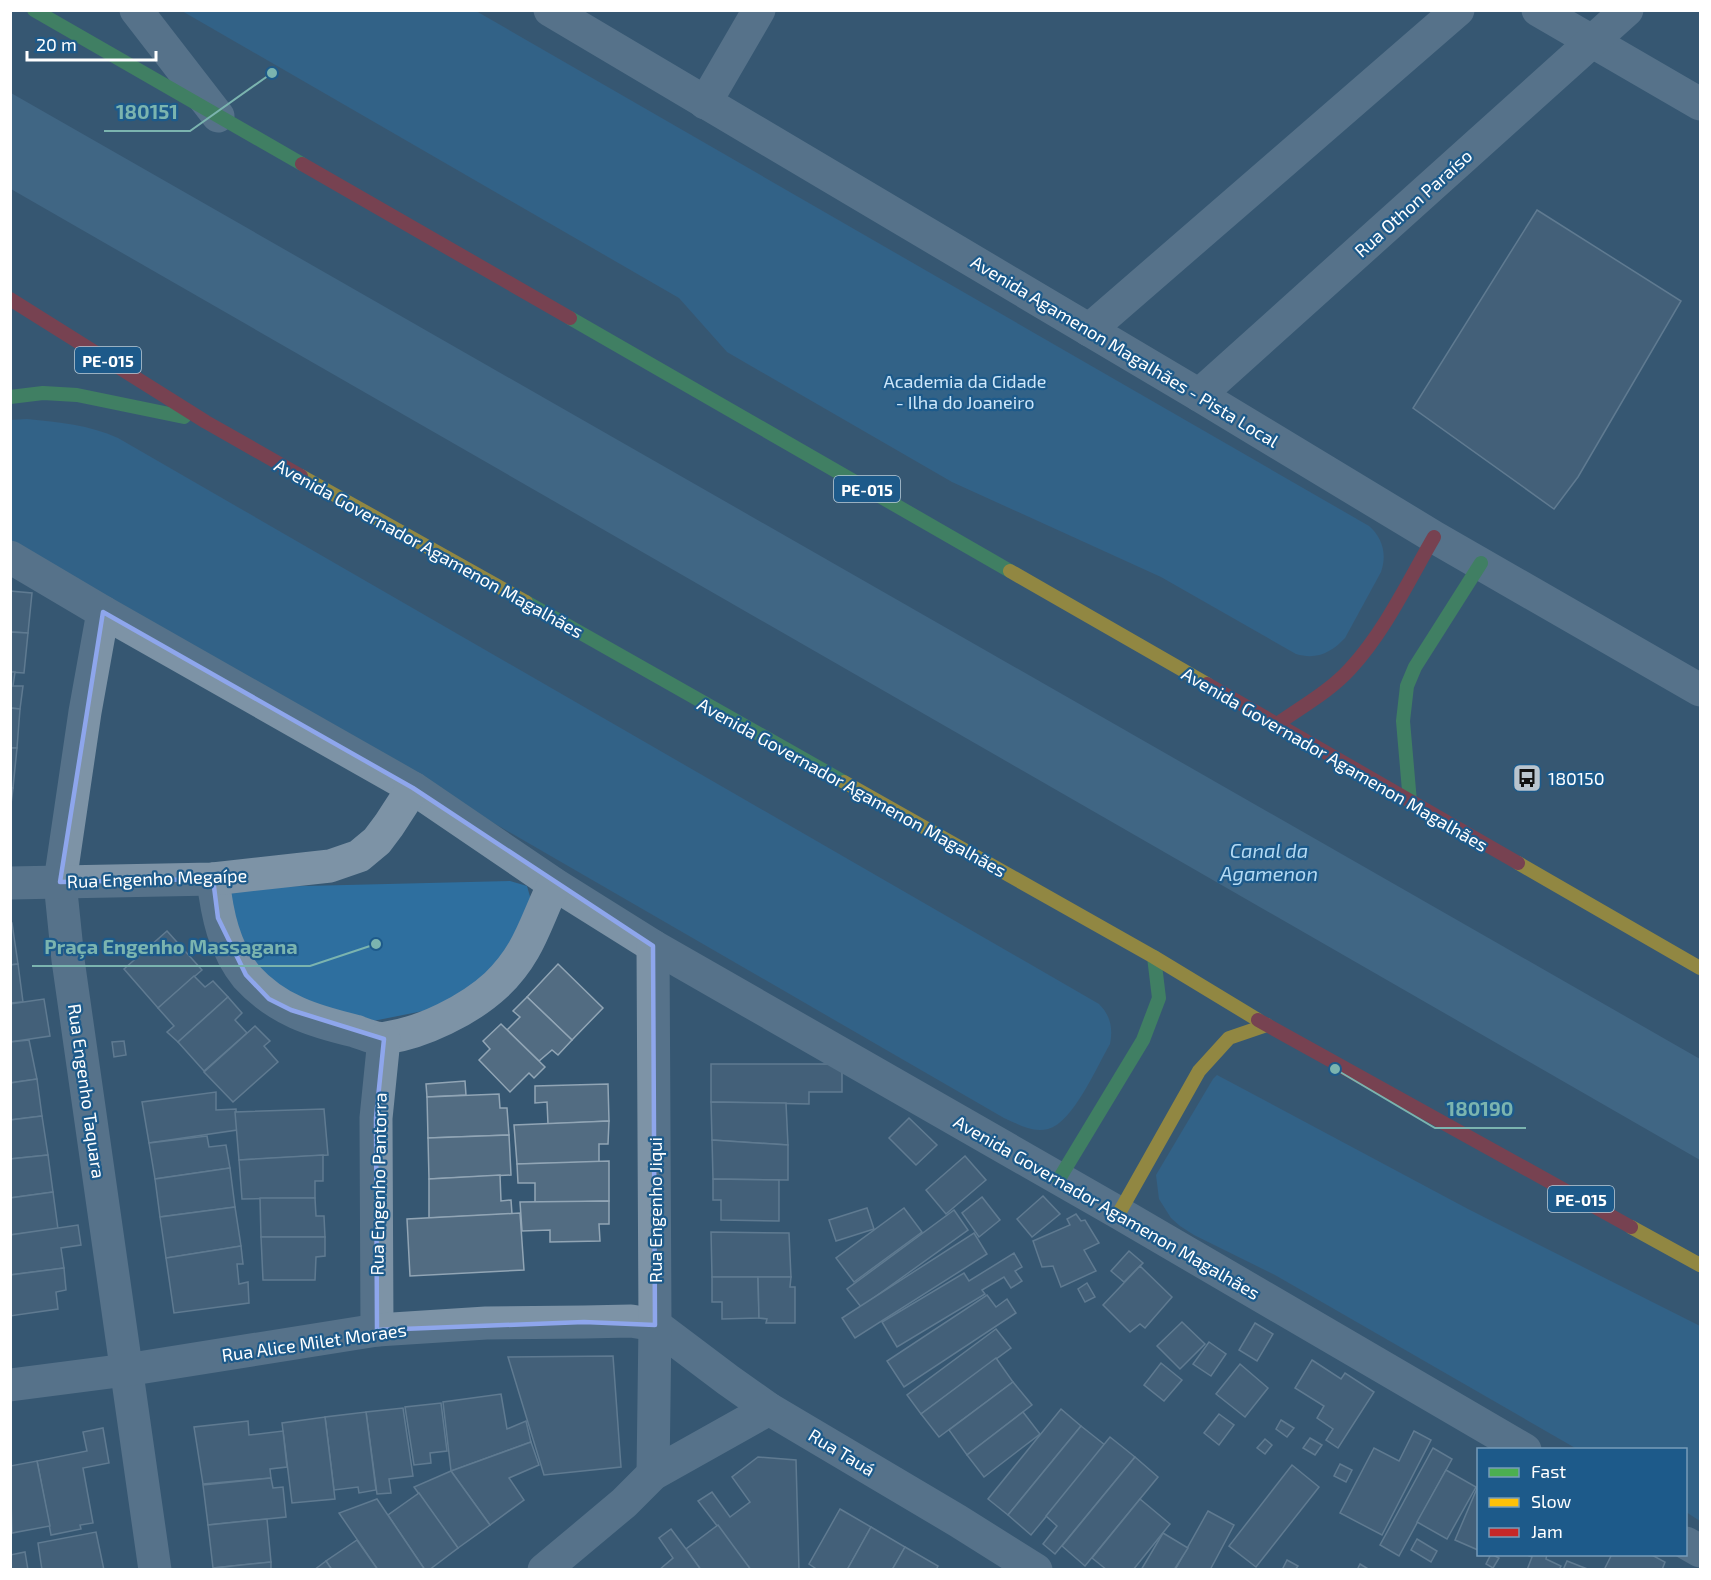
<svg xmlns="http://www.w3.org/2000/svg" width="1711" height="1580" viewBox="0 0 1711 1580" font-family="'Exo 2',sans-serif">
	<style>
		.green { fill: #2e6f9f }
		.water { fill: #4d7899 }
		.building { fill: #526c82; stroke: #91a5b5; stroke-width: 1.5 }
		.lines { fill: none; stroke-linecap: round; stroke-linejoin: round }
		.street { stroke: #7d93a6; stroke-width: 33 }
		.fast { stroke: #4caf50; stroke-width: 14 }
		.slow { stroke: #ffc107; stroke-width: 14 }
		.jam { stroke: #c62828; stroke-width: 14 }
		.marked { fill: none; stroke: #8ea6ec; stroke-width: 4.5; stroke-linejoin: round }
		.labels { text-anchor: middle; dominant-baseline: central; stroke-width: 4.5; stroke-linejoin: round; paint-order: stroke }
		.shield { fill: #1d5a8a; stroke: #bbcedc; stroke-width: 1.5 }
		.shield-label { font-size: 16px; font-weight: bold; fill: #fff }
		.street-label { font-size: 18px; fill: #fff; stroke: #1d5a8a }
		.park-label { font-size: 18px; fill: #cde6f9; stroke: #1d5a8a }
		.poi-label { font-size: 18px; fill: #fff; stroke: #1d5a8a; text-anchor: start }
		.water-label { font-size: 20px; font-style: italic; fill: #b3d9f3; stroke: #1d5a8a }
		.leader { fill: none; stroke: #7bb4af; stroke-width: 2 }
		.callout-dot { fill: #7bb4af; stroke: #1d5a8a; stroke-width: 2 }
		.callout-label { font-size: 20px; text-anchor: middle; font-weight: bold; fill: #7bb4af; stroke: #1d5a8a; stroke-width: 4.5; stroke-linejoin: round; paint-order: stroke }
	</style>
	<rect width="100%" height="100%" fill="#365772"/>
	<g class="green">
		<path d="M182 11H476L1369 526C1383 538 1387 555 1381 572L1345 638C1331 653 1316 660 1296 654L1161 577 952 482 727 352 679 298Z"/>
		<path d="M27 419C59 422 89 425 118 438L1099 1004C1111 1016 1113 1029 1110 1044 1097 1066 1073 1123 1048 1129 1032 1133 1018 1124 1004 1118L11 544 10 420Z"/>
		<polygon points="510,881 527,886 531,900 507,961 443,1007 373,1021 276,1002 247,970 223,888"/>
		<polygon points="1217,1075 1468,1209 1700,1326 1700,1521 1686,1512 1686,1450 1577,1449 1275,1275 1194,1235 1180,1226 1171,1218 1159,1199 1156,1175 1213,1079"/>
	</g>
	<polygon class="water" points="11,93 1700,1059 1700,1160 11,189"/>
	<g class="building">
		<polygon points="1537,210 1681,301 1578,477 1554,509 1413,408"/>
		<polygon points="10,591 32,593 28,633 10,632"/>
		<polygon points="10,632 28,633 24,673 10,672"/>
		<polygon points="10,672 15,672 13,686 23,686 20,709 10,708"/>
		<polygon points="10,708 20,709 17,748 10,748"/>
		<polygon points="10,748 17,748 13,788 10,788"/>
		<polygon points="10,788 13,788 10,812"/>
		<polygon points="10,923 12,923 18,964 10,965"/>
		<polygon points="167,931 202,970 158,1008 124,969"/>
		<polygon points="18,964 23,1002 10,1003 10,965"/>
		<polygon points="558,964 603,1008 572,1040 527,997"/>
		<polygon points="194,976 205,987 213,981 228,997 178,1042 167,1032 174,1026 158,1008"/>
		<polygon points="228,997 242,1013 235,1020 247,1033 204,1071 178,1042"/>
		<polygon points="527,997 572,1040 558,1055 552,1050 539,1061 507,1030 520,1017 513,1011"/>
		<polygon points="44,999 50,1036 10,1042 10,1004"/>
		<polygon points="501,1024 545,1067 534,1078 529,1073 510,1092 479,1060 490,1049 483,1041"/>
		<polygon points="255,1026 270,1041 264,1046 278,1062 233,1102 204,1072"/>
		<polygon points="29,1040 37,1079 10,1083 10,1042"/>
		<polygon points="124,1041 126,1055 114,1057 112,1042"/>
		<polygon points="711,1064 842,1064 842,1092 809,1092 809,1104 711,1102"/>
		<polygon points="37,1079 42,1116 10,1120 10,1083"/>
		<polygon points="465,1081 466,1095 427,1097 426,1084"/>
		<polygon points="608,1084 609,1121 548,1124 547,1102 535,1103 535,1086"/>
		<polygon points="216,1092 216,1110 236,1109 237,1130 149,1143 142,1102"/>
		<polygon points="499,1094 500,1108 507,1108 509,1135 428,1138 427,1097"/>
		<polygon points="711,1102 786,1103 788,1145 712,1140"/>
		<polygon points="324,1109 328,1155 239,1160 235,1112"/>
		<polygon points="42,1116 48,1155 10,1159 10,1120"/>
		<polygon points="909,1118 937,1145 916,1165 889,1138"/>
		<polygon points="609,1121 608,1144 599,1144 599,1162 517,1164 514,1125"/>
		<polygon points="509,1135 511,1175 429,1179 428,1138"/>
		<polygon points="207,1136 209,1147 226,1145 230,1168 155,1179 149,1143"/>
		<polygon points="712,1140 788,1145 788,1180 713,1179"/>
		<polygon points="48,1155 53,1192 10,1198 10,1159"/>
		<polygon points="323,1155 323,1181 315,1181 315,1198 242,1199 239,1160"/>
		<polygon points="965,1156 986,1180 946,1214 926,1190"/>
		<polygon points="609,1161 609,1201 535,1203 535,1183 518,1183 517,1164"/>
		<polygon points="230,1168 235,1207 160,1217 155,1179"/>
		<polygon points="500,1175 501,1201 511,1200 512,1214 429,1218 429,1179"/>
		<polygon points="713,1179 779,1180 779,1221 721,1220 721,1200 713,1200"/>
		<polygon points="53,1192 58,1229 10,1235 10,1198"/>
		<polygon points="1043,1196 1060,1214 1032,1237 1017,1219"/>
		<polygon points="982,1197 1000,1220 979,1237 962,1213"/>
		<polygon points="260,1198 315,1198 316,1216 324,1216 325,1237 261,1237"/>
		<polygon points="609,1201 609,1224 599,1224 600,1241 550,1242 550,1230 522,1231 520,1202"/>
		<polygon points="235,1207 241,1246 166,1258 160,1217"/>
		<polygon points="867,1208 874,1229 836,1241 829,1220"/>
		<polygon points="904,1208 922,1232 854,1282 836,1258"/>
		<polygon points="954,1210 968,1230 861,1307 847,1289"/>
		<polygon points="520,1213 524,1270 410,1276 407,1219"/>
		<polygon points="1076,1214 1081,1221 1085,1220 1099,1243 1084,1250 1096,1271 1061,1287 1053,1266 1042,1267 1033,1241 1070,1225 1067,1219"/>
		<polygon points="78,1225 81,1245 61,1248 64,1268 10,1275 10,1235"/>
		<polygon points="711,1232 789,1233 791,1277 712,1277"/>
		<polygon points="974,1233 987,1254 855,1338 842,1318"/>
		<polygon points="261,1237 325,1237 325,1256 316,1257 315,1280 263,1280"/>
		<polygon points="241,1246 243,1264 237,1264 239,1284 248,1282 249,1303 174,1313 166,1258"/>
		<polygon points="1129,1251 1143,1263 1124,1282 1111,1271"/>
		<polygon points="1014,1253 1022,1267 1015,1271 1022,1281 1011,1288 1004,1277 982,1290 985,1294 897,1347 882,1322 964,1273 969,1281"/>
		<polygon points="1140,1266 1172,1297 1145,1328 1140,1324 1130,1332 1103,1305"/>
		<polygon points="64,1268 66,1290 56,1292 58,1309 10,1316 10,1275"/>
		<polygon points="712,1277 758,1277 759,1318 722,1319 722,1302 712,1302"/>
		<polygon points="758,1277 791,1277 790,1287 795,1287 795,1323 766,1323 767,1319 759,1318"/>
		<polygon points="1087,1283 1095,1297 1085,1302 1078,1289"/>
		<polygon points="987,1295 996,1307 1007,1299 1016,1313 904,1387 887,1361"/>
		<polygon points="1182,1322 1205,1344 1180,1369 1157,1346"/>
		<polygon points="1255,1323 1273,1334 1257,1361 1239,1350"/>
		<polygon points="996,1329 1011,1348 921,1414 907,1395"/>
		<polygon points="1209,1342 1226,1354 1211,1376 1193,1364"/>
		<polygon points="613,1356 621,1467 544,1475 508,1357"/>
		<polygon points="996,1358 1013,1382 939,1437 921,1414"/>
		<polygon points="1312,1360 1341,1379 1345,1373 1374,1392 1338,1448 1326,1440 1333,1429 1317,1418 1324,1406 1295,1388"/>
		<polygon points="1161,1363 1182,1380 1164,1401 1144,1385"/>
		<polygon points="1240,1364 1268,1388 1245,1417 1216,1394"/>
		<polygon points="1013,1382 1032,1405 967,1455 949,1430"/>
		<polygon points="501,1394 507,1429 526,1421 531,1442 451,1471 443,1402"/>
		<polygon points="441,1403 447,1451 430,1453 431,1463 414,1465 405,1407"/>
		<polygon points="403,1408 413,1476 389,1479 391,1493 377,1494 366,1412"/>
		<polygon points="1061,1409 1081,1426 1008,1515 988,1499"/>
		<polygon points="366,1412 376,1490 359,1493 358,1487 334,1490 325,1417"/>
		<polygon points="1023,1412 1040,1434 984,1477 967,1455"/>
		<polygon points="1219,1414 1234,1425 1219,1445 1204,1433"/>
		<polygon points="325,1417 335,1499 292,1503 282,1423"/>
		<polygon points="1281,1420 1294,1428 1287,1437 1276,1429"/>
		<polygon points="248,1421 249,1435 283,1431 287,1467 270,1469 271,1478 203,1484 194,1427"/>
		<polygon points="1081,1426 1105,1445 1031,1535 1008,1515"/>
		<polygon points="103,1428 109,1463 83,1468 93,1523 80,1525 81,1529 51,1535 37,1461 87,1451 83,1432"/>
		<polygon points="1414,1431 1431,1440 1382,1535 1340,1513 1374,1448 1399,1461"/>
		<polygon points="1110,1437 1135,1457 1055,1554 1043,1544 1057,1526 1046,1516"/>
		<polygon points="1310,1438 1322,1445 1315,1455 1303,1448"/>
		<polygon points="1265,1439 1272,1445 1265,1454 1257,1448"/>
		<polygon points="531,1442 539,1465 509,1478 524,1500 490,1525 451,1471"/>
		<polygon points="1433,1448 1452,1459 1399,1556 1380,1545"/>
		<polygon points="758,1457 796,1460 799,1570 751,1570 698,1501 712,1492 730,1517 750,1502 732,1477"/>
		<polygon points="1135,1457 1158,1477 1085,1566 1062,1546"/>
		<polygon points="37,1461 50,1526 12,1533 10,1466"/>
		<polygon points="1340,1464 1352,1470 1346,1482 1334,1476"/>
		<polygon points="1292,1465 1319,1487 1256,1567 1229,1546"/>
		<polygon points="1446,1470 1476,1487 1447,1539 1417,1522"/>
		<polygon points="451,1471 490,1525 458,1548 414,1487"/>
		<polygon points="271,1478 273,1488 283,1487 286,1517 208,1525 203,1485"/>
		<polygon points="1478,1486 1478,1550 1455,1540"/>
		<polygon points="419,1493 458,1548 429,1570 425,1570 388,1515"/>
		<polygon points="377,1499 425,1570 378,1570 339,1513"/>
		<polygon points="1140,1499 1170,1524 1133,1570 1107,1570 1092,1558"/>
		<polygon points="840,1509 871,1527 847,1570 818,1570 809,1564"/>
		<polygon points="1208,1511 1234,1525 1210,1570 1175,1570"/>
		<polygon points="267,1519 271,1562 213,1568 208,1525"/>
		<polygon points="718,1525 751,1570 701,1570 686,1549"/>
		<polygon points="871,1527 905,1547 892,1570 847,1570"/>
		<polygon points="671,1529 686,1549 701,1570 659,1570 673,1558 659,1538"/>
		<polygon points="96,1532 104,1570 42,1570 38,1543"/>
		<polygon points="1163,1533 1188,1548 1174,1570 1141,1570"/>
		<polygon points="1417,1539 1437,1551 1431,1562 1411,1550"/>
		<polygon points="357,1540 378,1570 332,1570 326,1561"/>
		<polygon points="905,1547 938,1566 936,1570 892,1570"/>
		<polygon points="25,1552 28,1570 10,1570 10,1555"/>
		<polygon points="1491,1554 1499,1558 1493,1568 1486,1564"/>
		<polygon points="1525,1554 1547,1554 1546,1559 1561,1566 1559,1570 1527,1570 1532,1557"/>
		<polygon points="1612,1554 1650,1554 1665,1562 1662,1570 1604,1570"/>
		<polygon points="1287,1560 1298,1566 1295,1570 1282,1570"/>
		<polygon points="326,1561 332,1570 314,1570"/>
		<polygon points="1567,1561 1590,1570 1563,1570"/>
		<polygon points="271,1562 271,1570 213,1568"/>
		<polygon points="1360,1564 1370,1570 1357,1570"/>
	</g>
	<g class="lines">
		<g class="street">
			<polyline points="136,10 218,116"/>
			<polyline points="550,10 1199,395 1434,537 1700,690"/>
			<polyline points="1538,10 1700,104"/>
			<polyline points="705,103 759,10"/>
			<polyline points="1089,330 1458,10"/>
			<polyline points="1199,395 1627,10"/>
			<polyline points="10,557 103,612 413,788 554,884 653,946 1119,1213 1525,1450"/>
			<polyline points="103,612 85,712 60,882 68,960 155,1570"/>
			<path d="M213 879C217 914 224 949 247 977 277 1010 313 1021 355 1031 364 1034 377 1040 386 1038 422 1033 469 1010 496 985 529 954 535 923 554 884"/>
			<polyline points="10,883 213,879 330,866 359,856 377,841 389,825 413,788"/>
			<polyline points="377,1330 376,1118 384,1039"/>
			<polyline points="10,1385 126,1370 377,1330 486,1323 584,1322 631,1321 655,1325 728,1380 769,1409 958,1521 1036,1570"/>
			<polyline points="653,1474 655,1325 653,946"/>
			<polyline points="1686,1543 1700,1551"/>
			<polyline points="544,1570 624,1503 653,1474 769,1409"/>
		</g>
		<g class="fast">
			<polyline points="34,10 302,164"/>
			<polyline points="570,318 1010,571"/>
			<polyline points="10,397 43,393 77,395 184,417"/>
			<polyline points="526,602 844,782"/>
			<polyline points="1410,802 1403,721 1407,686 1415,667 1481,563"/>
			<polyline points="1059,1179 1143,1040 1159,998 1154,957"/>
		</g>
		<g class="slow">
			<polyline points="301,476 526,602"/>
			<polyline points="1010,571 1207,684"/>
			<polyline points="844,782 1154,957 1258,1020"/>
			<polyline points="1518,863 1700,968"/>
			<polyline points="1119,1213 1199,1071 1229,1038 1267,1025"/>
			<polyline points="1631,1227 1700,1265"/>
		</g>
		<g class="jam">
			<polyline points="302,164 570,318"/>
			<polyline points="10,299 206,422 301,476"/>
			<polyline points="1207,684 1518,863"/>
			<path d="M1276 725C1301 707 1329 692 1350 669 1385 631 1408 582 1434 537"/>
			<polyline points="1258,1020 1631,1227"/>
		</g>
	</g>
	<path d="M0 0H1711V1580H0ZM103 612 413 788 653 946 655 1325 584 1322 377 1330 376 1118 384 1039 291 1010 269 999 246 975 218 918 213 879 60 882Z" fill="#365772" fill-opacity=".55" fill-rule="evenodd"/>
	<path class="marked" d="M103 612 413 788 653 946 655 1325 584 1322 377 1330 376 1118 384 1039 291 1010 269 999 246 975 218 918 213 879 60 882Z"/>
	<defs>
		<g id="bus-square" transform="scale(1.5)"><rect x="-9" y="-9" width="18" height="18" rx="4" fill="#b9c4ce" stroke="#1d5a8a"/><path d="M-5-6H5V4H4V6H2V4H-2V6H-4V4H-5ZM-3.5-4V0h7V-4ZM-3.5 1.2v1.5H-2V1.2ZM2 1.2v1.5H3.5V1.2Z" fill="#111"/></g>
	</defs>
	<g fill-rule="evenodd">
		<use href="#bus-square" x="1527" y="778"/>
	</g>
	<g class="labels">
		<g class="shield">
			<rect x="75" y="347" width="66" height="26" rx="4.5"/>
			<rect x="834" y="476" width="66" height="26" rx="4.5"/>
			<rect x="1548" y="1186" width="66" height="26" rx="4.5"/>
		</g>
		<g class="shield-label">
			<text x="108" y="360">PE-015</text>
			<text x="867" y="489">PE-015</text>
			<text x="1581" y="1199">PE-015</text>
		</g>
		<g class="street-label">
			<text transform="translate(1413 203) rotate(-42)">Rua Othon Paraíso</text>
			<text transform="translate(1125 351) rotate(31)">Avenida Agamenon Magalhães - Pista Local</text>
			<text transform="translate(429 548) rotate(29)">Avenida Governador Agamenon Magalhães</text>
			<text transform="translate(1335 759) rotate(30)">Avenida Governador Agamenon Magalhães</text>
			<text transform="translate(852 787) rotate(29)">Avenida Governador Agamenon Magalhães</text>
			<text transform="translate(157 878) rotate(-2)">Rua Engenho Megaípe</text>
			<text transform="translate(87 1091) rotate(82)">Rua Engenho Taquara</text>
			<text transform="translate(378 1184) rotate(-89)">Rua Engenho Pantorra</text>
			<text transform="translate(1107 1207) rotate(30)">Avenida Governador Agamenon Magalhães</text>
			<text transform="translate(655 1210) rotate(-90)">Rua Engenho Jiqui</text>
			<text transform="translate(314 1342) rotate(-8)">Rua Alice Milet Moraes</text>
			<text transform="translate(842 1452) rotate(31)">Rua Tauá</text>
		</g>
		<g class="park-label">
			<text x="965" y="381">Academia da Cidade<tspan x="965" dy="21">- Ilha do Joaneiro</tspan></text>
		</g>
		<g class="poi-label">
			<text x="1548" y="778">180150</text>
		</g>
		<g class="water-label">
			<text x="1269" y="850">Canal da<tspan x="1269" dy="23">Agamenon</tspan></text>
		</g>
	</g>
	<path class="leader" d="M272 73L190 131H104M376 944L310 966H32M1335 1069L1435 1128H1526"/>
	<g class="callout-dot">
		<circle cx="272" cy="73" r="6"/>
		<circle cx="376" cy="944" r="6"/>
		<circle cx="1335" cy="1069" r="6"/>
	</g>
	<g class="callout-label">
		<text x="147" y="119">180151</text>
		<text x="171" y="954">Praça Engenho Massagana</text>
		<text x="1480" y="1116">180190</text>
	</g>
	<rect width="1711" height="1580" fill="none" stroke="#ffffff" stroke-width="24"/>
	<rect x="1477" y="1448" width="210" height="108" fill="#1d5a8a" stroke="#779cb9" stroke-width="1.5"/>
	<rect x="1489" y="1468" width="30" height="9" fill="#4caf50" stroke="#779cb9" stroke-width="1.5"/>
	<text x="1531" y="1478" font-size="18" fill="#ffffff">Fast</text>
	<rect x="1489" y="1498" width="30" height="9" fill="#ffc107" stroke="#779cb9" stroke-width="1.5"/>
	<text x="1531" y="1508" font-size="18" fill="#ffffff">Slow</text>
	<rect x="1489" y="1528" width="30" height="9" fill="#c62828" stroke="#779cb9" stroke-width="1.5"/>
	<text x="1531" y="1538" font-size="18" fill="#ffffff">Jam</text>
	<path d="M27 51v9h129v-9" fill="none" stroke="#ffffff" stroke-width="3"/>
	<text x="36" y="51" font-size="18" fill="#ffffff" stroke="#1d5a8a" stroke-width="4.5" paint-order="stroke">20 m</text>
</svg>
